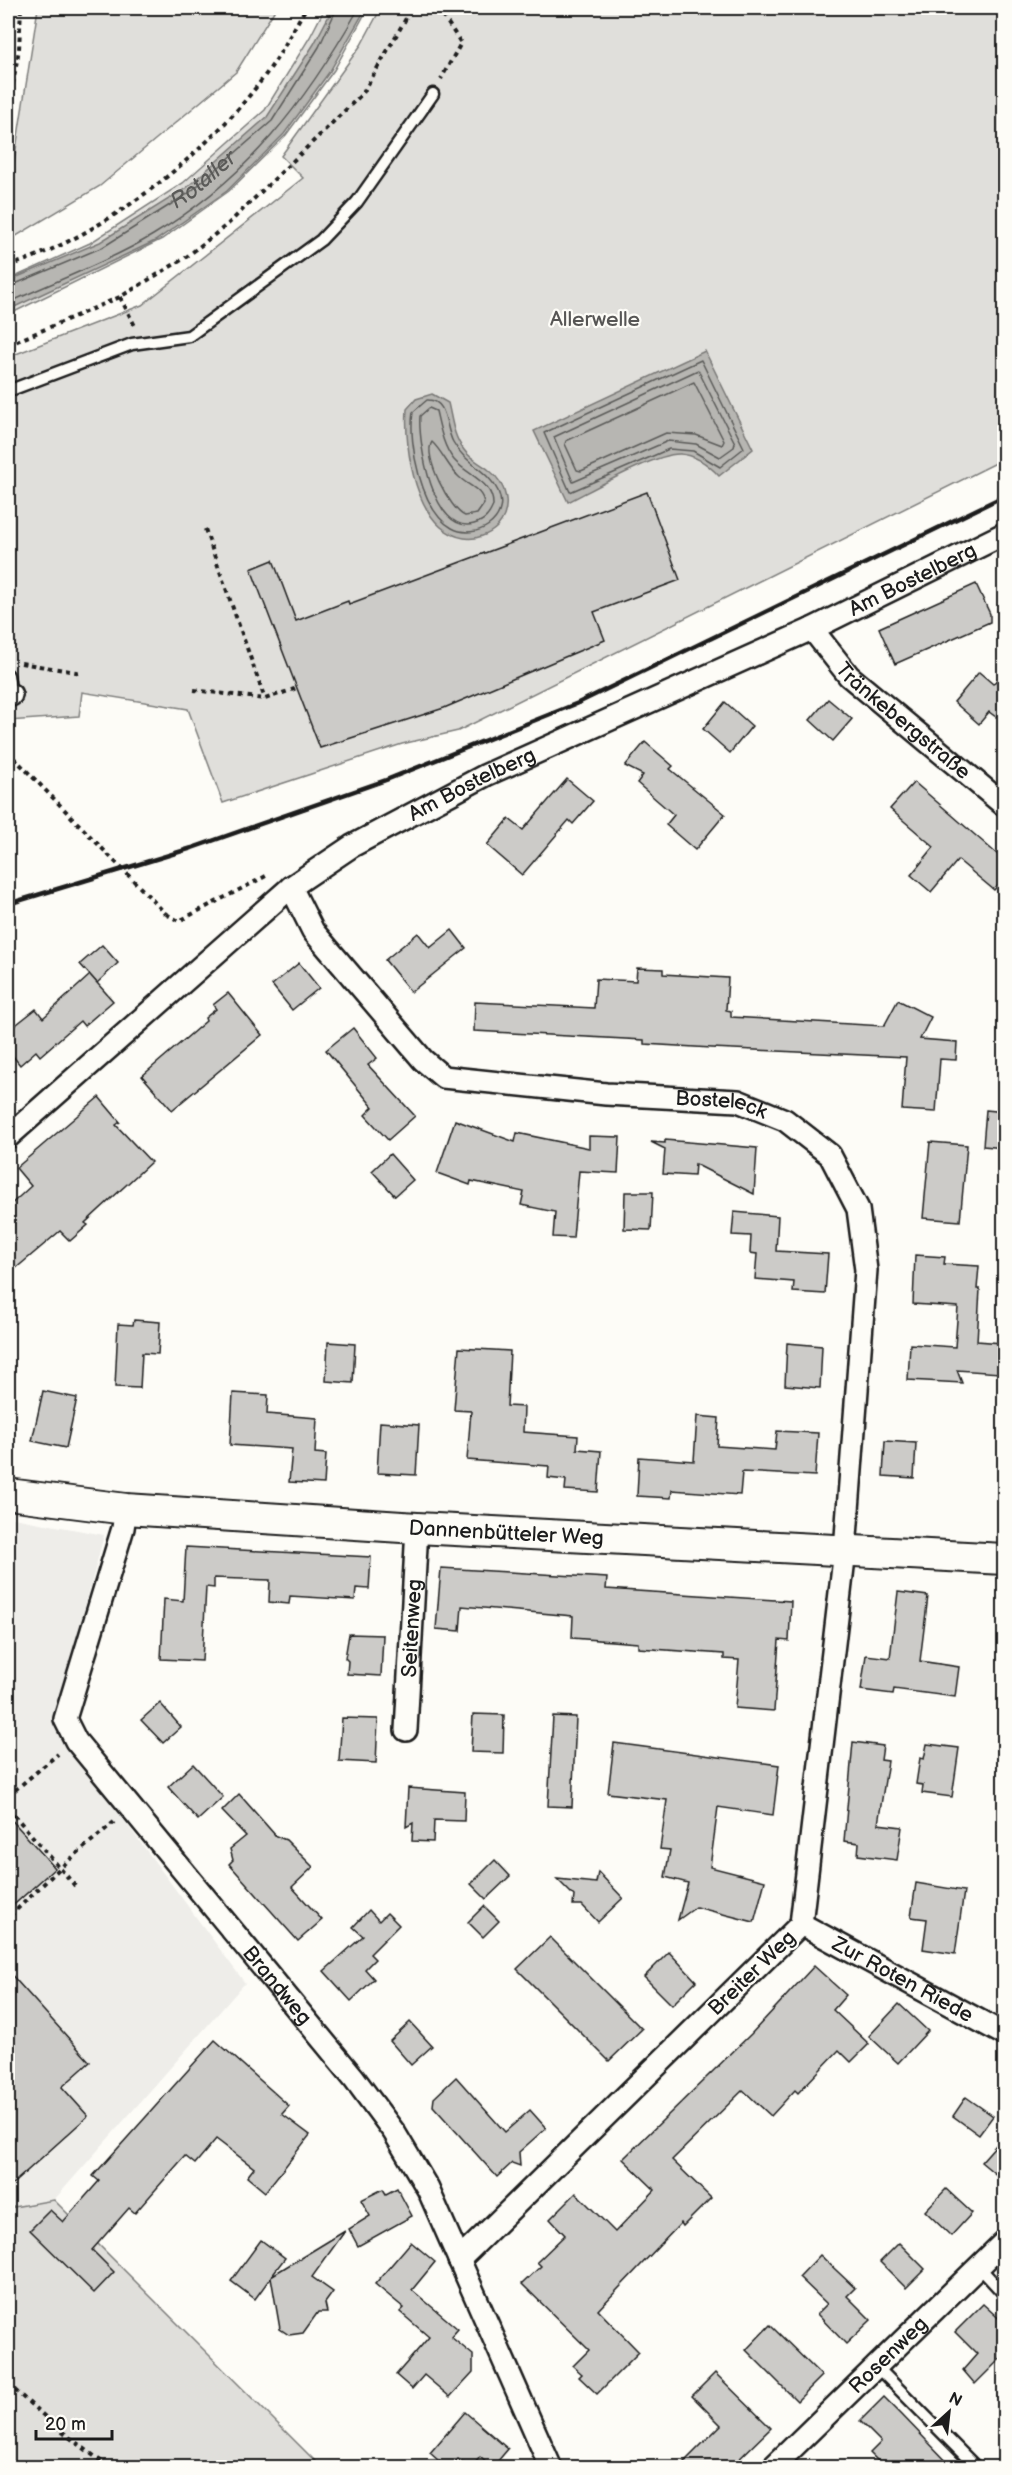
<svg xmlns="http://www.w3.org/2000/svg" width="1012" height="2475" viewBox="0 0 1012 2475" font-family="'Balsamiq Sans',sans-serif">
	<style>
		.built { fill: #eeede9 }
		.green { fill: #e0dfdb; stroke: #7e7e7c; stroke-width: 1.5 }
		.water { fill: #b7b6b2; stroke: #797876; stroke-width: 1.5 }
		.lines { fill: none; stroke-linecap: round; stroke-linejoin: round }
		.shore { stroke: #5a5a58; stroke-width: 1.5 }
		.building { fill: #cccbc8; stroke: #1c1c1c; stroke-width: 1.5 }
		.lane-casing { stroke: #1c1c1c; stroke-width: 15 }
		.street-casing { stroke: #1c1c1c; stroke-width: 26 }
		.secondary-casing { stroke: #1c1c1c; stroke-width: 34 }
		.path { stroke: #1c1c1c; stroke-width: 4; stroke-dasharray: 4.5 4.5; stroke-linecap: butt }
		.lane { stroke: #fdfcf7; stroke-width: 10 }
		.street { stroke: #fdfcf7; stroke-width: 21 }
		.secondary { stroke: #fdfcf7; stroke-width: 30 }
		.rail { stroke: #1c1c1c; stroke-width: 4.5 }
		.path-bridge { stroke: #1c1c1c; stroke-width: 4; stroke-dasharray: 4.5 4.5; stroke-linecap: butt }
		.labels { text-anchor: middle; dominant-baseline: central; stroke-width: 4.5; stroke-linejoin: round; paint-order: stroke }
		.park-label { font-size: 21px; fill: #575655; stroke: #fdfcf7 }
		.street-label { font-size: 21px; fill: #1c1c1c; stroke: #fdfcf7 }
		.water-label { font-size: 22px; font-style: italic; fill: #5a5a58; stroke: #fdfcf7 }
	</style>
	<rect width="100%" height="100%" fill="#fdfcf7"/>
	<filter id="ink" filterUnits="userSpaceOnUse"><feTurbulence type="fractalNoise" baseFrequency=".0167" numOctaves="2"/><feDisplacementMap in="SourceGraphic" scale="12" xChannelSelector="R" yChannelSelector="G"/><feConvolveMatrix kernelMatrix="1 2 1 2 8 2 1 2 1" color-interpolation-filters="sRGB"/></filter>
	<g filter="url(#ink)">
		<polygon class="built" points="8,1517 104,1535 54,1726 245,1983 54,2200 9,2209"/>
		<g class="green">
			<polygon points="38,8 276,8 236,72 100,186 8,241 8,178 14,162"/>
			<polygon points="325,8 368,8 334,70 286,135 229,191 162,239 8,315 8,280 90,243 183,183 265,110 310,37"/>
			<polygon points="381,8 675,8 719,13 721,8 1004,8 1004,459 458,731 402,744 223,803 188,709 82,692 79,716 8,721 8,357 142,305 303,178 281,156 361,45"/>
			<polygon points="54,2200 321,2467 8,2467 8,2208"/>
		</g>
		<g class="water">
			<polygon points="333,8 366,8 330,71 284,134 227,191 155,241 8,310 8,281 100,242 185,189 267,117 314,44"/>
			<path d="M705 351 753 449 719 476C709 465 696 455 680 454 656 453 592 490 568 502L534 431Z"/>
			<path d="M432 394 448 403C452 419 453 436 464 450 471 460 481 463 489 470 507 484 513 509 497 527 489 535 475 540 464 538 416 530 404 449 407 409L416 399Z"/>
		</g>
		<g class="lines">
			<g class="shore">
				<path id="s1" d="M8 287 103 247 189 193 272 121 319 47 337 8"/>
				<path d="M8 303C53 282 110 261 153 235 248 178 305 103 359 8"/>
				<polygon points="701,360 744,448 720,467 693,451 669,449 570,492 544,433"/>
				<polygon points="698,370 735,443 734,447 720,457 696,444 668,441 573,482 554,437"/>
				<polygon points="694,382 724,441 722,445 696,435 666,433 581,471 577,470 565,444 566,441"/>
				<path d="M427 400C448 399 445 428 453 442 465 464 488 470 498 491 511 520 475 541 452 528 421 511 408 443 413 412Z"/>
				<path d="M429 408 436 411C440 428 443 446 454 460 468 476 494 482 493 506 489 516 484 521 474 524 433 536 418 442 420 416Z"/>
				<path d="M432 442C442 451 448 467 459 477 468 486 483 489 484 504L477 514 465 516C450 510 422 455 432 442Z"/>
			</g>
		</g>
		<g class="building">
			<polygon points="647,492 680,580 594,612 605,640 444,708 320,748 251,569 273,560 296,621 348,601 349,604"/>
			<polygon points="976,584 990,614 990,622 895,664 879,628"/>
			<polygon points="1005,671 1005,707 996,717 989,712 979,724 954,702 979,672 993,684"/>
			<polygon points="828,699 852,719 833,741 810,720"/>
			<polygon points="725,702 752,726 730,753 703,729"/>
			<polygon points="645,742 673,766 670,769 725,814 695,850 666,825 674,815 637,783 643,775 625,766"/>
			<polygon points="567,779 593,801 573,824 569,820 522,875 487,845 509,819 523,830"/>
			<polygon points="914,782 1005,861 1005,878 994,890 958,860 931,892 911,875 934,847 890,809"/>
			<polygon points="452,930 466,948 411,992 385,960 418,933 430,948"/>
			<polygon points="102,945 118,963 97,983 80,964"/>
			<polygon points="299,963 319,988 292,1010 272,985"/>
			<polygon points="637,968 663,969 663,974 728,978 726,1010 731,1011 731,1017 884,1026 898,1000 931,1017 920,1039 957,1042 956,1060 940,1059 936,1112 902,1110 906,1057 712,1048 644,1044 644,1040 474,1031 475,1002 594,1008 596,979 636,981"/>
			<polygon points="90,975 113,1001 84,1026 80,1021 40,1056 36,1051 20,1065 8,1050 8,1031 36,1009 43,1018"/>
			<polygon points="228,993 262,1035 172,1110 142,1076 206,1021 205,1018 216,1009 213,1005"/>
			<polygon points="353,1028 377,1058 368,1065 415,1116 388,1140 365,1115 373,1107 326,1050"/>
			<polygon points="99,1097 120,1122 116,1125 151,1162 85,1223 88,1225 70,1241 60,1231 8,1275 8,1207 31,1186 16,1168"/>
			<polygon points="986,1110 1005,1112 1005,1148 983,1146"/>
			<polygon points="455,1120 515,1142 517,1133 589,1148 589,1136 620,1137 618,1173 579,1171 573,1238 553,1237 555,1212 521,1205 524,1192 471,1181 470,1185 437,1173"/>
			<polygon points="665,1140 757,1148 754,1194 695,1164 694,1176 663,1174 665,1149 651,1142 665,1143"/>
			<polygon points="930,1142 967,1145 960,1221 923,1218"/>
			<polygon points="390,1154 413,1180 395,1196 372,1171"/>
			<polygon points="625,1192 653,1192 651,1230 624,1229"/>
			<polygon points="734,1212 778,1216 776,1251 828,1254 825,1294 793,1292 794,1282 755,1279 757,1254 750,1253 751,1236 732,1235"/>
			<polygon points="915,1255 945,1257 944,1264 979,1266 977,1289 980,1289 977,1341 1002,1343 1000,1373 957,1370 962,1383 908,1380 910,1344 955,1347 958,1307 913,1304"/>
			<polygon points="134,1320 160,1322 158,1354 142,1353 140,1388 115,1387 118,1324 133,1325"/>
			<polygon points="328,1342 355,1344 353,1383 326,1381"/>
			<polygon points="787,1343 822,1346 820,1388 785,1385"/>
			<polygon points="459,1348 510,1351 507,1406 524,1407 523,1432 578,1436 577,1449 601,1451 598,1492 565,1490 566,1480 548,1478 549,1466 467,1460 471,1411 454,1410"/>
			<polygon points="43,1391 77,1398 66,1448 32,1441"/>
			<polygon points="233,1393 268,1395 267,1414 317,1418 315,1453 326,1454 324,1484 289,1482 292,1449 230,1445"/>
			<polygon points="697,1416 719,1418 717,1446 775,1450 777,1431 818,1433 815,1476 742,1472 740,1495 672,1490 671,1498 637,1496 639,1457 694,1461"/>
			<polygon points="380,1422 419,1425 416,1475 377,1473"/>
			<polygon points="885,1441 916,1443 914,1478 883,1476"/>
			<polygon points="186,1547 371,1557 369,1589 356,1588 355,1600 290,1596 289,1604 269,1602 270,1580 214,1578 214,1588 206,1587 202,1661 161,1659 164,1599 183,1601"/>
			<polygon points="441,1568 607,1578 606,1589 791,1601 789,1641 779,1640 774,1711 735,1708 739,1660 724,1659 724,1654 638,1648 638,1643 572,1638 573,1616 462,1606 460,1631 436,1629"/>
			<polygon points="898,1592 928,1596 920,1661 959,1667 955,1697 894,1689 893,1694 861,1690 866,1655 890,1658"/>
			<polygon points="349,1634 383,1635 381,1676 347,1674 348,1661 345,1658"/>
			<polygon points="160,1703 181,1727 163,1743 141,1720"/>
			<polygon points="473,1714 504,1715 503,1753 471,1752"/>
			<polygon points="553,1716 576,1717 572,1807 548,1806"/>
			<polygon points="342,1718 378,1719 376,1763 339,1761"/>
			<polygon points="853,1742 883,1746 881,1760 888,1761 878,1824 902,1827 897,1860 858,1855 859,1843 844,1841"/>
			<polygon points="614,1743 779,1765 773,1815 718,1807 710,1867 765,1881 754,1922 696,1907 678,1920 688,1883 665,1877 670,1850 660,1849 667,1800 608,1793"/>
			<polygon points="927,1744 959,1748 952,1797 922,1793 923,1785 916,1784 920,1758 924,1759"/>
			<polygon points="193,1764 223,1797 198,1820 168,1787"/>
			<polygon points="408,1788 465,1792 464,1821 434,1820 433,1842 412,1841 413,1823 406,1827"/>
			<polygon points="239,1794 276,1836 286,1840 313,1867 292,1887 322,1920 298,1941 229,1864 233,1860 230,1849 246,1836 222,1811"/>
			<polygon points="8,1816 55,1868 8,1910"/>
			<polygon points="495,1860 510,1876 486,1899 471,1884"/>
			<polygon points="598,1872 623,1898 598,1922 582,1905 573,1905 574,1896 557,1879 596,1883"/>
			<polygon points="916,1883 964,1891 955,1954 923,1949 927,1919 911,1917"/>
			<polygon points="484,1906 499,1921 483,1937 468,1922"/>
			<polygon points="369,1910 379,1921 387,1913 399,1925 370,1954 375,1959 365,1969 374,1979 351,2001 324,1971 363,1936 353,1927"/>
			<polygon points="550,1937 642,2029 609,2061 517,1969"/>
			<polygon points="669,1952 696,1981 672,2005 644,1977"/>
			<polygon points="814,1966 846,1995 833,2010 869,2044 851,2062 839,2050 798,2093 795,2090 771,2116 743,2090 672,2160 711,2198 683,2226 681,2223 598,2310 639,2352 597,2394 579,2377 582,2374 573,2366 589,2350 522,2284 541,2266 537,2262 565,2235 550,2219 576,2193 615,2232 655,2190 623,2159 751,2034"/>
			<polygon points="8,1971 90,2062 62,2087 88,2116 8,2188"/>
			<polygon points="899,2004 928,2031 898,2063 869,2036"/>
			<polygon points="410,2022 432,2046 411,2065 390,2041"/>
			<polygon points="215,2040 289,2106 282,2114 310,2135 265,2192 247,2177 254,2168 216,2139 195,2164 185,2156 135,2213 129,2208 92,2250 114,2272 94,2293 30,2230 50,2210 63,2222 99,2181 93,2176"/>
			<polygon points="456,2077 505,2132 530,2110 546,2128 519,2152 520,2166 512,2163 497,2177 433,2106 434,2098"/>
			<polygon points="966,2097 993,2116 979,2135 953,2116"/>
			<polygon points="1005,2135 1005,2182 981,2162"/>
			<polygon points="397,2188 412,2216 358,2246 349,2229 370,2216 361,2200 383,2189 386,2194"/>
			<polygon points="946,2189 972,2213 951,2236 925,2211"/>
			<polygon points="345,2231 312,2277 333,2292 325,2303 327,2312 318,2312 303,2333 289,2335 280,2329 271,2277 255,2299 231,2281 261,2240 285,2258 271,2276"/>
			<polygon points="411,2242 435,2262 412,2290 458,2329 451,2337 473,2355 473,2372 450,2397 424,2375 412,2389 396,2375 429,2337 400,2312 404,2308 375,2284"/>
			<polygon points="899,2243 925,2269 906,2288 880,2262"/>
			<polygon points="820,2255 855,2288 847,2296 871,2320 846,2344 817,2314 827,2304 799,2277"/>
			<polygon points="983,2304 1005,2324 1005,2354 975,2384 963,2370 977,2354 955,2332"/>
			<polygon points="770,2325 822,2376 797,2401 746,2350"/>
			<polygon points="715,2373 771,2428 730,2468 678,2468 721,2425 692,2396"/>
			<polygon points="884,2397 902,2415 953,2468 885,2468 870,2453 881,2442 860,2421"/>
			<polygon points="465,2412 508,2449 492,2468 480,2457 471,2468 458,2459 451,2468 447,2468 430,2453"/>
		</g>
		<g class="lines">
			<g class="lane-casing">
				<g id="lane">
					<polyline points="8,391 132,344 189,336 321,240 357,202 433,94"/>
					<polyline points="8,675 11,695"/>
					<polyline points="980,2268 1004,2294"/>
					<polyline points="877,2367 977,2468"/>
				</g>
			</g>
			<g class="street-casing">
				<g id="street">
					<path id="s2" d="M812 629 849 676 1004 805"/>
					<polyline points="8,696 11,695"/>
					<path id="s3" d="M291 887 313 931 423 1060 443 1077 606 1094 738 1101 785 1120 830 1155 858 1209 866 1270 845 1550 801 1924 459 2260"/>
					<path id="s4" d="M8 1137 291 887 352 846 486 775 812 629 1004 534"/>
					<path id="s5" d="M126 1509 123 1528 65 1719 76 1741 354 2078 394 2132 428 2189 551 2468"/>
					<path id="s6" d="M406 1730 417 1528"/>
					<path id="s7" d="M801 1924 1004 2034"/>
					<path id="s8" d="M772 2468 1004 2242"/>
				</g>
			</g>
			<g class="secondary-casing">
				<g id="secondary">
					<path id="s9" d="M8 1494 126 1509 417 1528 1004 1559"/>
				</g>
			</g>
			<g class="path">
				<polyline points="438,8 461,43 441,79"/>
				<polyline points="8,111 19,49 21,8"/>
				<path d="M8 266C104 237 214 150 271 67 284 49 294 27 306 8"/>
				<polyline points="120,297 135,326"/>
				<polyline points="8,345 120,297 185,258 228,224 363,93 412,8"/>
				<polyline points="205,529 265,699"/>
				<polyline points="21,663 82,673"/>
				<polyline points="194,690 265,699 297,688"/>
				<polyline points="8,752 20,764"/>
				<polyline points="166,914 179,921 266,876"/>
				<polyline points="8,1796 58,1754"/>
				<polyline points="8,1808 60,1868 8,1918"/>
				<polyline points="75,1886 60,1868 114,1822"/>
				<polyline points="8,2384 61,2431 110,2468"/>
			</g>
			<use href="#lane" class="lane"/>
			<use href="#street" class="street"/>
			<use href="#secondary" class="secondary"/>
			<polyline class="rail" points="8,904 192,848 386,780 578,703 1004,496"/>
			<polyline class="path-bridge" points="20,764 166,914"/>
		</g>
	</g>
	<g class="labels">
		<g class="park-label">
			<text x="595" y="319">Allerwelle</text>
		</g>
		<g class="street-label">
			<text stroke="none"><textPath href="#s4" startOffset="1072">Am Bostelberg</textPath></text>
			<text stroke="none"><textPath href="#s2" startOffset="130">Tränkebergstraße</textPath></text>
			<text stroke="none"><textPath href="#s4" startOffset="586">Am Bostelberg</textPath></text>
			<text stroke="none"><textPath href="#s3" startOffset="525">Bosteleck</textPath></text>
			<text stroke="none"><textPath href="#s9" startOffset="500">Dannenbütteler Weg</textPath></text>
			<text stroke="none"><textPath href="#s6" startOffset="102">Seitenweg</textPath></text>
			<text transform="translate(752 1973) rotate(-44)">Breiter Weg</text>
			<text stroke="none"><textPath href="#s7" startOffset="116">Zur Roten Riede</textPath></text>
			<text stroke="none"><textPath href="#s5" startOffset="560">Brandweg</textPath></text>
			<text stroke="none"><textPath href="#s8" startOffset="162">Rosenweg</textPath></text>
		</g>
		<g class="water-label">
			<text stroke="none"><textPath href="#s1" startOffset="224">Rotaller</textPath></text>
		</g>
	</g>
	<rect width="1012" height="2475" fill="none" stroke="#fdfcf7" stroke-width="30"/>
	<rect x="15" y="15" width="982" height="2445" fill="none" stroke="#1c1c1c" stroke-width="2" filter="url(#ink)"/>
	<g transform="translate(949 2412) rotate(27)" stroke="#fdfcf7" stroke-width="4.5" paint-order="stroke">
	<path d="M0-4.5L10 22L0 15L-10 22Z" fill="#1c1c1c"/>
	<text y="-9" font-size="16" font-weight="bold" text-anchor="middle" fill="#1c1c1c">N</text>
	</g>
	<path d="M36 2430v9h76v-9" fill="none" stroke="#1c1c1c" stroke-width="3"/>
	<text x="45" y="2430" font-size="18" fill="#1c1c1c" stroke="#fdfcf7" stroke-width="4.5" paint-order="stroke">20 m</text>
</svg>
